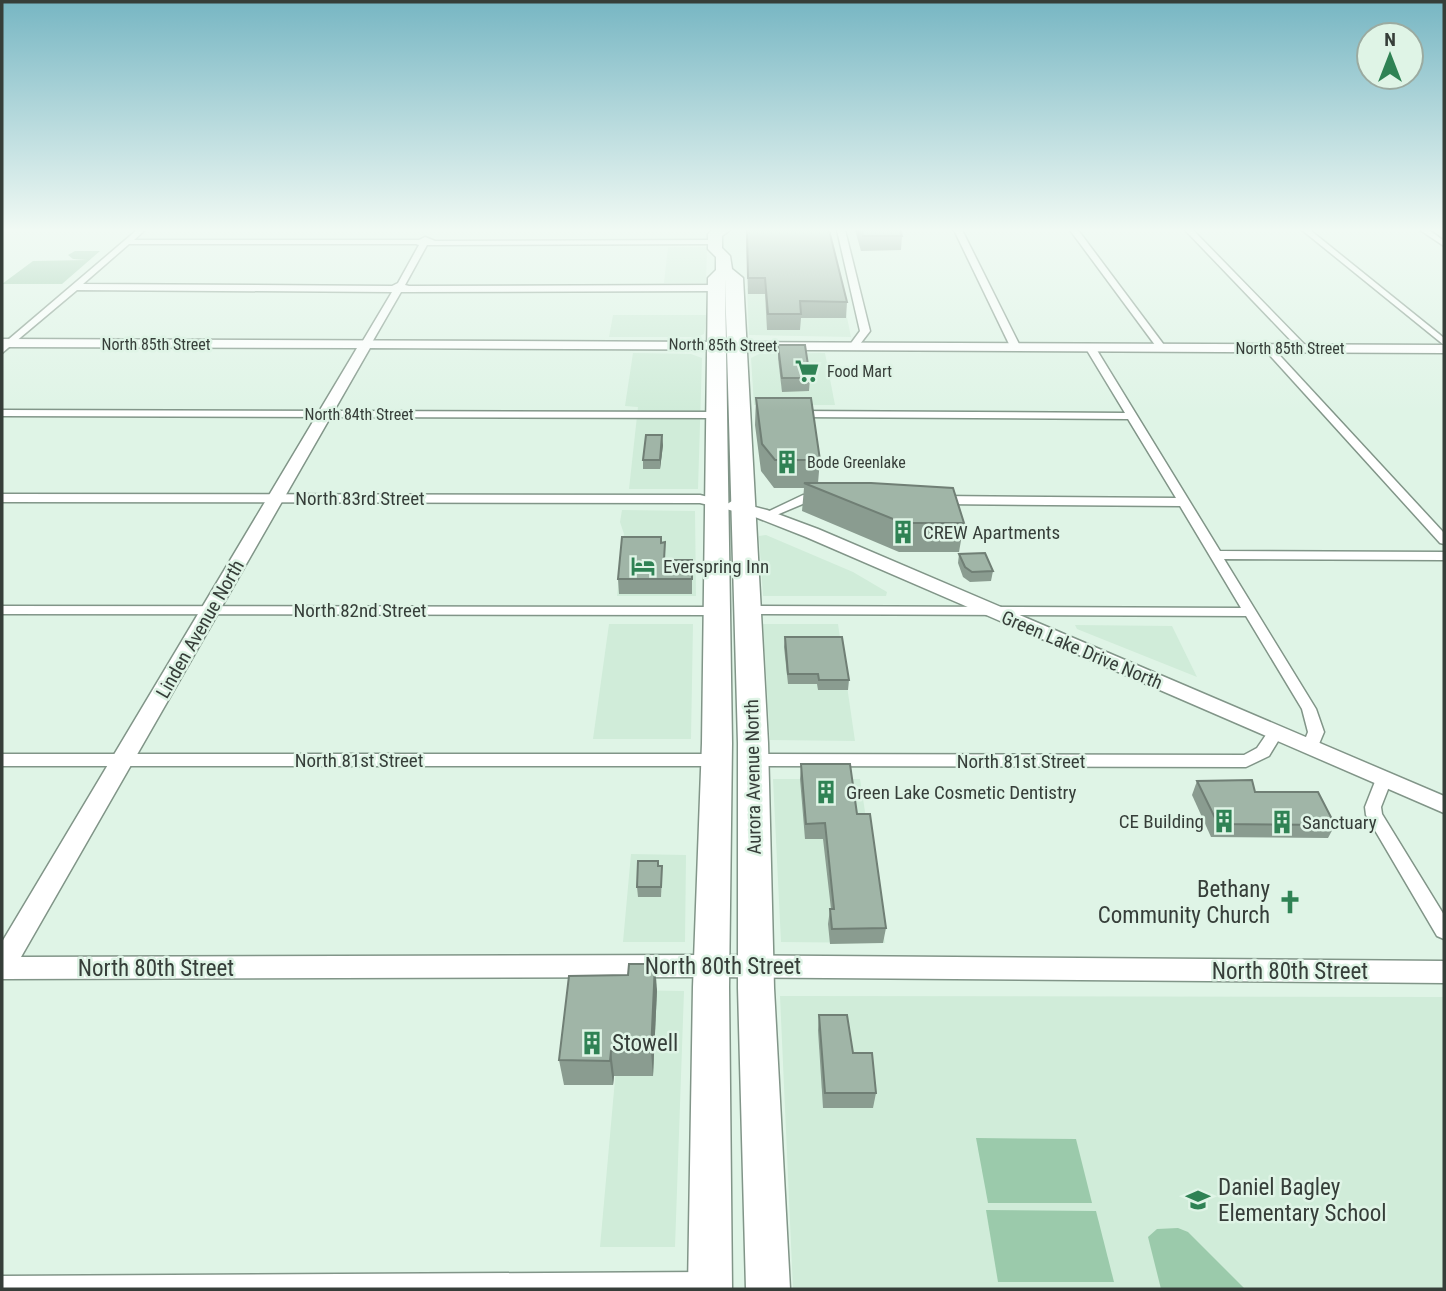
<svg xmlns="http://www.w3.org/2000/svg" width="1446" height="1291" viewBox="0 0 1446 1291" font-family="'Roboto Condensed',sans-serif">
	<style>
		.built { fill: #d0ecd9 }
		.green { fill: #9bcaab }
		.lines { fill: none; stroke-linecap: round; stroke-linejoin: round }
		.street-casing { stroke: #819588; stroke-width: 3 }
		.secondary-casing { stroke: #819588; stroke-width: 3 }
		.highway-casing { stroke: #819588; stroke-width: 3 }
		.street { fill: #fff; fill-rule: evenodd }
		.secondary { fill: #fff; fill-rule: evenodd }
		.highway { fill: #fff; fill-rule: evenodd }
		.wall { fill: #8a9c90 }
		.shaded-wall { fill: #707f75 }
		.building { fill: #a0b5a7; stroke: #707f75; stroke-width: 2 }
		.labels { text-anchor: middle; dominant-baseline: central; stroke-width: 5; stroke-linejoin: round; paint-order: stroke }
		.far-street-label { font-size: 16px; fill: #363e39; stroke: #dff4e6 }
		.far-poi-label { font-size: 16px; fill: #363e39; stroke: #dff4e6; text-anchor: start }
		.street-label { font-size: 19px; fill: #363e39; stroke: #dff4e6 }
		.poi-label { font-size: 19px; fill: #363e39; stroke: #dff4e6; text-anchor: start }
		.near-poi-label { font-size: 23px; fill: #363e39; stroke: #dff4e6; text-anchor: start }
		.near-street-label { font-size: 23px; fill: #363e39; stroke: #dff4e6 }
	</style>
	<rect width="100%" height="100%" fill="#dff4e6"/>
	<g class="built">
		<polygon points="668,247 707,247 706,283 664,283"/>
		<polygon points="747,288 841,288 851,337 749,335"/>
		<polygon points="613,315 707,315 704,334 697,337 609,337"/>
		<polygon points="633,353 691,354 702,358 698,489 629,489 638,407 625,406"/>
		<polygon points="825,353 835,405 754,405 751,358 759,354"/>
		<polygon points="622,510 695,511 696,596 617,596 624,534 620,522"/>
		<polygon points="766,535 853,572 887,592 886,596 763,596 759,536"/>
		<polygon points="609,624 693,624 691,739 593,739"/>
		<polygon points="763,624 838,624 855,741 770,740"/>
		<polygon points="1075,625 1172,626 1197,677 1077,629"/>
		<polygon points="773,779 860,779 885,943 781,942"/>
		<polygon points="631,854 686,855 685,942 623,942"/>
		<polygon points="623,990 684,991 675,1247 600,1247"/>
		<polygon points="780,996 1444,997 1444,1289 793,1289"/>
	</g>
	<g class="green">
		<polygon points="75,251 100,251 62,284 2,284 33,261 87,260 73,259 68,255"/>
		<polygon points="976,1138 1076,1139 1092,1203 988,1203"/>
		<polygon points="986,1210 1096,1211 1114,1282 998,1282"/>
		<polygon points="1157,1229 1178,1228 1188,1232 1245,1289 1161,1289 1148,1237"/>
	</g>
	<g class="lines">
		<g class="street-casing">
			<g id="street">
				<path d="M137 230H145L134 240H419L425 237 435 241 714 240 718 242 717 244 427 245 405 285 409 286 717 285 721 288 717 291 401 292 371 344 366 347 361 344 392 292 77 290 2 353V345ZM129 244H416L419 245 398 283 392 286 83 284Z"/>
				<polygon points="837,230 845,230 870,331 857,348 854,349 849,346 860,331"/>
				<polygon points="954,230 962,230 1020,346 1018,348 1010,346"/>
				<polygon points="1070,230 1078,230 1164,345 1164,349 1158,349"/>
				<polygon points="1185,230 1193,230 1306,346 1306,350 1300,350"/>
				<polygon points="1302,230 1310,230 1444,338 1444,345"/>
				<polygon points="1420,230 1429,230 1444,241 1444,246"/>
				<polygon points="1090,344 1095,347 1220,551 1444,552 1444,560 1224,559 1316,709 1324,732 1316,751 1304,751 1302,747 1308,732 1302,709 1246,616 748,614 741,610 748,606 1241,608 1180,506 940,504 934,500 940,496 1176,498 1128,419 796,417 791,414 796,411 1125,413 1085,347"/>
				<polygon points="1265,346 1271,346 1444,533 1444,544 1440,543 1265,350"/>
				<polygon points="2,410 717,412 722,415 717,418 2,416"/>
				<polygon points="2,494 700,495 721,500 723,503 717,507 700,503 2,502"/>
				<polygon points="803,495 821,495 827,499 821,503 805,503 767,519 761,515"/>
				<polygon points="2,606 717,607 724,611 717,615 2,614"/>
				<polygon points="1275,728 1280,729 1283,733 1269,756 1246,767 754,766 748,764 746,760 748,756 754,754 1244,755 1257,748 1270,729"/>
				<polygon points="2,754 717,754 723,756 725,760 723,764 717,766 2,766"/>
				<polygon points="1384,773 1390,775 1392,779 1381,807 1382,814 1444,915 1444,939 1437,936 1366,815 1365,807 1376,779 1378,775"/>
				<polygon points="707,1272 715,1276 719,1284 717,1289 2,1289 2,1276"/>
			</g>
		</g>
		<g class="secondary-casing">
			<g id="secondary">
				<polygon points="2,339 1444,345 1444,353 370,348 21,957 711,955 1444,961 1444,983 711,977 2,979 2,942 357,348 2,347"/>
				<polygon points="732,501 767,510 818,529 1444,796 1444,813 806,537 755,517 726,509 724,506"/>
			</g>
		</g>
		<g class="highway-casing">
			<polygon id="highway" points="730,230 722,236 722,248 730,256 732,269 743,278 768,743 774,988 790,1289 746,1289 738,988 738,743 725,278 732,743 729,987 732,1289 688,1289 693,987 702,743 708,278 716,270 716,257 708,249 708,234 712,230"/>
		</g>
		<use href="#street" class="street"/>
		<use href="#secondary" class="secondary"/>
		<use href="#highway" class="highway"/>
	</g>
	<g class="wall">
		<polygon points="746,230 829,230 847,302 846,318 801,318 800,330 767,330 765,294 748,294"/>
		<polygon points="855,230 900,230 902,236 901,250 861,251"/>
		<polygon points="778,345 810,378 809,391 782,392 778,358"/>
		<polygon points="756,398 820,460 818,483 964,523 959,552 899,552 802,511 804,488 774,488 761,471 755,425"/>
		<polygon points="663,445 660,469 643,469 643,460"/>
		<polygon points="662,543 665,560 692,560 692,594 619,594 618,579"/>
		<polygon points="959,554 993,571 991,581 970,582 963,577 958,563"/>
		<polygon points="785,637 849,680 848,690 818,690 817,684 788,684 784,647"/>
		<polygon points="801,764 857,814 886,928 883,943 830,944 828,924 830,909 831,909 823,839 805,839 800,779"/>
		<polygon points="1197,781 1255,792 1335,825 1328,838 1211,837 1192,795"/>
		<polygon points="659,866 662,876 661,897 638,897 637,887"/>
		<polygon points="657,990 653,1076 614,1076 613,1085 564,1085 559,1060"/>
		<polygon points="819,1015 853,1053 876,1093 873,1108 823,1108 818,1030"/>
	</g>
	<g class="shaded-wall">
		<polygon points="662,435 663,445 660,469 660,460"/>
		<polygon points="655,964 657,990 653,1076 651,1051"/>
		<polygon points="611,1051 614,1076 613,1085 610,1061"/>
	</g>
	<g class="building">
		<polygon points="747,230 829,230 847,302 800,301 801,314 768,314 765,278 748,278"/>
		<polygon points="861,230 900,230 902,236 863,236"/>
		<polygon points="778,345 805,345 810,378 782,378"/>
		<polygon points="756,398 811,398 820,460 775,460 762,444"/>
		<polygon points="646,435 662,435 660,460 643,460"/>
		<polygon points="804,483 871,483 953,488 964,523 903,523"/>
		<polygon points="622,537 661,537 661,543 665,542 664,560 692,560 692,579 618,579"/>
		<polygon points="985,553 993,571 972,572 965,567 959,554"/>
		<polygon points="785,637 842,637 849,680 819,680 818,674 788,674"/>
		<polygon points="801,764 850,764 857,814 870,814 886,928 832,929 830,909 834,909 825,823 806,824"/>
		<polygon points="1252,780 1255,792 1318,792 1335,825 1218,824 1197,781"/>
		<polygon points="638,861 658,861 658,866 662,866 661,887 637,887"/>
		<polygon points="629,964 655,964 651,1051 611,1051 610,1061 559,1060 569,976 628,975"/>
		<polygon points="819,1015 847,1015 853,1053 872,1053 876,1093 825,1093"/>
	</g>
	<linearGradient id="sky" x2="0" y2="1"><stop stop-color="#77b6c3"/><stop offset="0.56" stop-color="#f1faf4"/><stop offset="1" stop-color="#f1faf4" stop-opacity="0"/></linearGradient>
	<rect width="1446" height="411" fill="url(#sky)"/>
	<defs>
		<g id="supermarket-bare" transform="scale(1.89)"><path d="M-6-5.5h2.5l.6 2H6L4.5 2H-2.5L-4.4-4H-6ZM-1.5 3.2a1.3 1.3 0 1 0 .1 0ZM3 3.2a1.3 1.3 0 1 0 .1 0Z" fill="#2f8254" stroke="#dff4e6" stroke-width="2.5" paint-order="stroke"/></g>
		<g id="building-bare" transform="scale(1.89)"><path d="M-4-6H4V6H1V3H-1V6H-4ZM-2.5-4.3h1.7v1.8h-1.7ZM.8-4.3h1.7v1.8H.8ZM-2.5-1h1.7V.8h-1.7ZM.8-1h1.7V.8H.8Z" fill="#2f8254" stroke="#dff4e6" stroke-width="2.5" paint-order="stroke"/></g>
		<g id="hotel-bare" transform="scale(1.89)"><path d="M-6-4.5h1.5V1H6V5H4.5V3h-9V5H-6ZM-4 0a1.8 1.8 0 1 1 3.6 0ZM.5 0V-2.5h3Q6-2.5 6 0Z" fill="#2f8254" stroke="#dff4e6" stroke-width="2.5" paint-order="stroke"/></g>
		<g id="church-bare" transform="scale(1.89)"><path d="M-1.2-6h2.4v3.5h3.3v2.4h-3.3V6h-2.4V-.1h-3.3v-2.4h3.3Z" fill="#2f8254" stroke="#dff4e6" stroke-width="2.5" paint-order="stroke"/></g>
		<g id="school-bare" transform="scale(1.89)"><path d="M0-5L7-2L0 1L-7-2ZM-4 1L0 2.5L4 1V4Q0 6-4 4Z" fill="#2f8254" stroke="#dff4e6" stroke-width="2.5" paint-order="stroke"/></g>
	</defs>
	<g fill-rule="evenodd">
		<use href="#supermarket-bare" x="807" y="371"/>
		<use href="#building-bare" x="787" y="462"/>
		<use href="#building-bare" x="903" y="532"/>
		<use href="#hotel-bare" x="643" y="566"/>
		<use href="#building-bare" x="826" y="792"/>
		<use href="#building-bare" x="1224" y="821"/>
		<use href="#building-bare" x="1282" y="822"/>
		<use href="#church-bare" x="1290" y="902"/>
		<use href="#building-bare" x="592" y="1043"/>
		<use href="#school-bare" x="1198" y="1200"/>
	</g>
	<g class="labels">
		<g class="far-street-label">
			<text x="156" y="344">North 85th Street</text>
			<text transform="translate(723 345) rotate(1)">North 85th Street</text>
			<text x="1290" y="348">North 85th Street</text>
			<text x="359" y="414">North 84th Street</text>
		</g>
		<g class="far-poi-label">
			<text x="827" y="371">Food Mart</text>
			<text x="807" y="462">Bode Greenlake</text>
		</g>
		<g class="street-label">
			<text x="360" y="498">North 83rd Street</text>
			<text x="360" y="610">North 82nd Street</text>
			<text transform="translate(200 629) rotate(-60)">Linden Avenue North</text>
			<text transform="translate(1082 650) rotate(23)">Green Lake Drive North</text>
			<text x="359" y="760">North 81st Street</text>
			<text x="1021" y="761">North 81st Street</text>
			<text transform="translate(753 777) rotate(-91)">Aurora Avenue North</text>
		</g>
		<g class="poi-label">
			<text x="923" y="532">CREW Apartments</text>
			<text x="663" y="566">Everspring Inn</text>
			<text x="846" y="792">Green Lake Cosmetic Dentistry</text>
			<text x="1204" y="821" text-anchor="end">CE Building</text>
			<text x="1302" y="822">Sanctuary</text>
		</g>
		<g class="near-poi-label">
			<text x="1270" y="889" text-anchor="end">Bethany<tspan x="1270" dy="26">Community Church</tspan></text>
			<text x="612" y="1043">Stowell</text>
			<text x="1218" y="1187">Daniel Bagley<tspan x="1218" dy="26">Elementary School</tspan></text>
		</g>
		<g class="near-street-label">
			<text x="723" y="966">North 80th Street</text>
			<text x="156" y="968">North 80th Street</text>
			<text x="1290" y="971">North 80th Street</text>
		</g>
	</g>
	<rect width="1446" height="1291" fill="none" stroke="#363e39" stroke-width="7"/>
	<g transform="translate(1390 56)"><circle r="33" fill="#dff4e6" stroke="#9baba1" stroke-width="2"/>
	<path d="M0-5L12 26L0 18L-12 26Z" fill="#2f8254"/>
	<text y="-10" font-size="19" font-weight="bold" text-anchor="middle" fill="#363e39">N</text>
	</g>
</svg>
